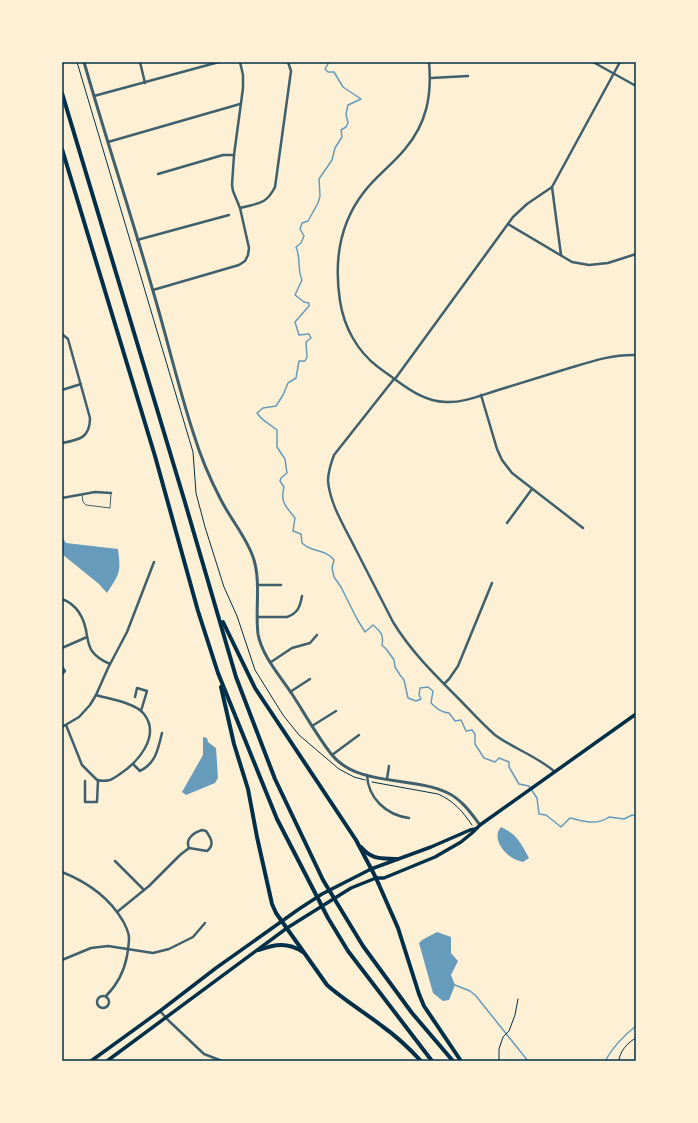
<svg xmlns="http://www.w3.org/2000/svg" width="698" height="1123" viewBox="0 0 698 1123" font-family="'Times New Roman',serif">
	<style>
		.water { fill: #669bbc }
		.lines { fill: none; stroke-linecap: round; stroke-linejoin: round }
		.stream { stroke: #669bbc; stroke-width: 1.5 }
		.path { stroke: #003049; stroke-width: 1 }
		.service { stroke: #3f606c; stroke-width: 1 }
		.minor { stroke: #3f606c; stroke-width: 2.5 }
		.tertiary { stroke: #3f606c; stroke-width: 3 }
		.secondary { stroke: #003049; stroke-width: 3.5 }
		.motorway { stroke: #003049; stroke-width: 4 }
		.neatline { fill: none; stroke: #003049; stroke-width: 1.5 }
	</style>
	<rect width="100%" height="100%" fill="#fdf0d5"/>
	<g class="water">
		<path d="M62 537 66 543 118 549C121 573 120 573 107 593L99 584 62 554Z"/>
		<polygon points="203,737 207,738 208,742 216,748 218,778 215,783 186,795 182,792 203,755"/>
		<path d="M501 827C517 834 521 843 529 858L523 862C519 861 514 859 511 857 502 851 492 837 501 827Z"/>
		<polygon points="437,932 451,937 451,953 458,961 451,975 455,985 449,1000 443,1001 433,993 419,943 422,940"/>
	</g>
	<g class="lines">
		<g class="stream">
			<path d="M329 62 325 69 328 72H334L343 87 361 99 348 105 346 114 348 123 346 127 341 130 342 137 335 148 332 160 319 179 320 196 318 203 308 221 302 223 300 229 304 236 301 243 296 247C301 258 297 268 302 280L295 295 304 302 309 303V306L295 322 299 335 309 334 311 338 306 342 307 357 305 361H299L296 378 288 383 283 395 276 406 263 408 257 413C262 421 270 424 277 430V447L285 459 287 473 281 478 280 481 284 487C280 503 286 506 295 518L293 531 301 534 302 543C312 553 324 548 334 560L332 568 334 577 341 587 357 619 365 632 373 625C381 632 384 635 382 645L387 650 394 660 395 667 400 675 404 680 408 698 416 701 421 699 419 695 420 688 428 687 433 691 431 703C437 709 441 712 449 713L455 721 461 720 466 731 472 730 475 734V744L484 758 495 762 499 758 509 762V767L519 784 529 786 537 798 539 814 546 815 561 827 570 818C584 821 596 826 609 817L624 819 632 815 636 816"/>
			<polyline points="455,985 470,991 476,996 528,1061"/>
			<path d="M605 1061C613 1047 623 1036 636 1026"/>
		</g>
		<g class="path">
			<polyline points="77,62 193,452 196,493 205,527 224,587 237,616 255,670 283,715 299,735 339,769 354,777 365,780"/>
			<path d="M372 782 438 794C454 801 463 812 472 825"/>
			<polyline points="499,1061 499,1049 503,1037 509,1031 515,1015 518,999"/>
			<path d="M619 1061C619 1052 628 1042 636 1038"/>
		</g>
		<polyline class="service" points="82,495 83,502 86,505 110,508 111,493"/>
		<g class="minor">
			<polyline points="140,62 145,83"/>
			<path d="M429 62C432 95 427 123 405 149 393 164 376 176 364 192 339 224 334 262 340 301 344 327 357 351 378 367 398 381 420 402 446 402 462 403 479 396 495 391 517 384 540 377 563 370 587 363 611 354 636 355"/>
			<polyline points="593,62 636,86"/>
			<polyline points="431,78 468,76"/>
			<polyline points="94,96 219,62"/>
			<polyline points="108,142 240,104"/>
			<polyline points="158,174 223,155 234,155"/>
			<polyline points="552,187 561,255"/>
			<path d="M240 208C258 203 266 205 275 187L291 71 288 62"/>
			<polyline points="508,224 572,262 589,265 608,263 636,254"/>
			<polyline points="137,240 229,215"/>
			<polyline points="153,290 239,265 245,261 248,255 249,248 240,208 233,191 232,185 234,155 243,88 243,75 240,62"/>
			<path d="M62 334 68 339 90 418C90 438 79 440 62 443"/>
			<path d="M394 379 334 455C331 463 328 472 328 481 330 504 344 526 354 546 367 571 380 597 393 622 410 650 433 673 456 696 469 709 481 723 495 735 514 749 537 756 555 772"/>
			<polyline points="395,379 513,217 527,204 552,187 620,62"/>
			<polyline points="62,390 81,384"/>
			<polyline points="481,395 497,449 502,460 512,473 583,528"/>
			<polyline points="62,498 95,492 111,493"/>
			<polyline points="507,523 532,489"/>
			<polyline points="257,585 281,585"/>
			<path d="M62 599C78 605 85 620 87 636 88 641 89 647 92 651 96 657 103 661 110 664"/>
			<path d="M258 617H287C298 613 300 607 302 596"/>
			<polyline points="62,648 87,637"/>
			<polyline points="271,662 292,648 310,643 317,635"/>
			<polyline points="62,667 65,671 62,674"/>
			<polyline points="444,684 449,679 458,666 492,583"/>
			<polyline points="290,692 310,679"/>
			<polyline points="135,697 137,688 147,691 141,711"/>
			<path d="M66 725 82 765 97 780C101 781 106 781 110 780 113 779 117 776 120 774 138 762 161 736 144 714 136 703 109 699 96 695"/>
			<polyline points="312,726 336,711"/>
			<polyline points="62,727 79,717 90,705 96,695 108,668 127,632 154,562"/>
			<polyline points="332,755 359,735"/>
			<path d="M133 764 140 771C156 763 158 749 162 733"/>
			<path d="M367 775C368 798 386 815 409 818"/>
			<polyline points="387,779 389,766"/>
			<polyline points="85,781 85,802 97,802 98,780"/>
			<path d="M202 830 206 831C211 838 215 845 207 851L189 848C185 839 193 833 202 830Z"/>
			<polyline points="115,861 144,890"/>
			<path d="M62 872C87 882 109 897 123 921 126 927 129 932 129 938 129 944 128 950 127 956 124 972 117 985 106 996"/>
			<polyline points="117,912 149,886 180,855 189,848"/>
			<polyline points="62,960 91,948 108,946 153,953 169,949 193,937 205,923"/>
			<circle cx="103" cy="1002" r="6"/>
			<polyline points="160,1011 169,1021 204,1054 222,1061"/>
		</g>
		<path class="tertiary" d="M84 62C106 139 131 214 153 291 167 338 178 386 193 432 200 455 210 479 221 500 231 520 248 539 254 560 261 584 255 610 258 634 262 656 280 676 292 694 305 714 317 736 332 755 358 787 413 776 448 793 462 800 471 813 480 825"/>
		<g class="secondary">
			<polyline points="91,1061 160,1011 216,968 299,909 322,894 371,869 431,847 470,830 475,829"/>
			<polyline points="107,1061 287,928 351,888 376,878 384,878 435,857 461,842 472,833 480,825 636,714"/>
		</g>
		<g class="motorway">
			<polyline points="62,93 184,499 236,677 275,779 323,880 363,946 412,1013 453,1061"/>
			<polyline points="62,149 155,456 198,611 218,673 277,819 328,918 348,951 432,1061"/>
			<polyline points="223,622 255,688 356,840 376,878 398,928 419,994 424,1006 461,1061"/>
			<path d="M221 687 234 744 248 789 257 837 272 904 276 913 327 985C344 1000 364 1012 382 1026 396 1036 409 1048 421 1061"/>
			<path d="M361 847C372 860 381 858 397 859"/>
			<path d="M259 950C275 944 288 942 303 952"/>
		</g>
	</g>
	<rect width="698" height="1123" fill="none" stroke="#fdf0d5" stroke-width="126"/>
	<rect x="63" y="63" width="572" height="997" class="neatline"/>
</svg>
